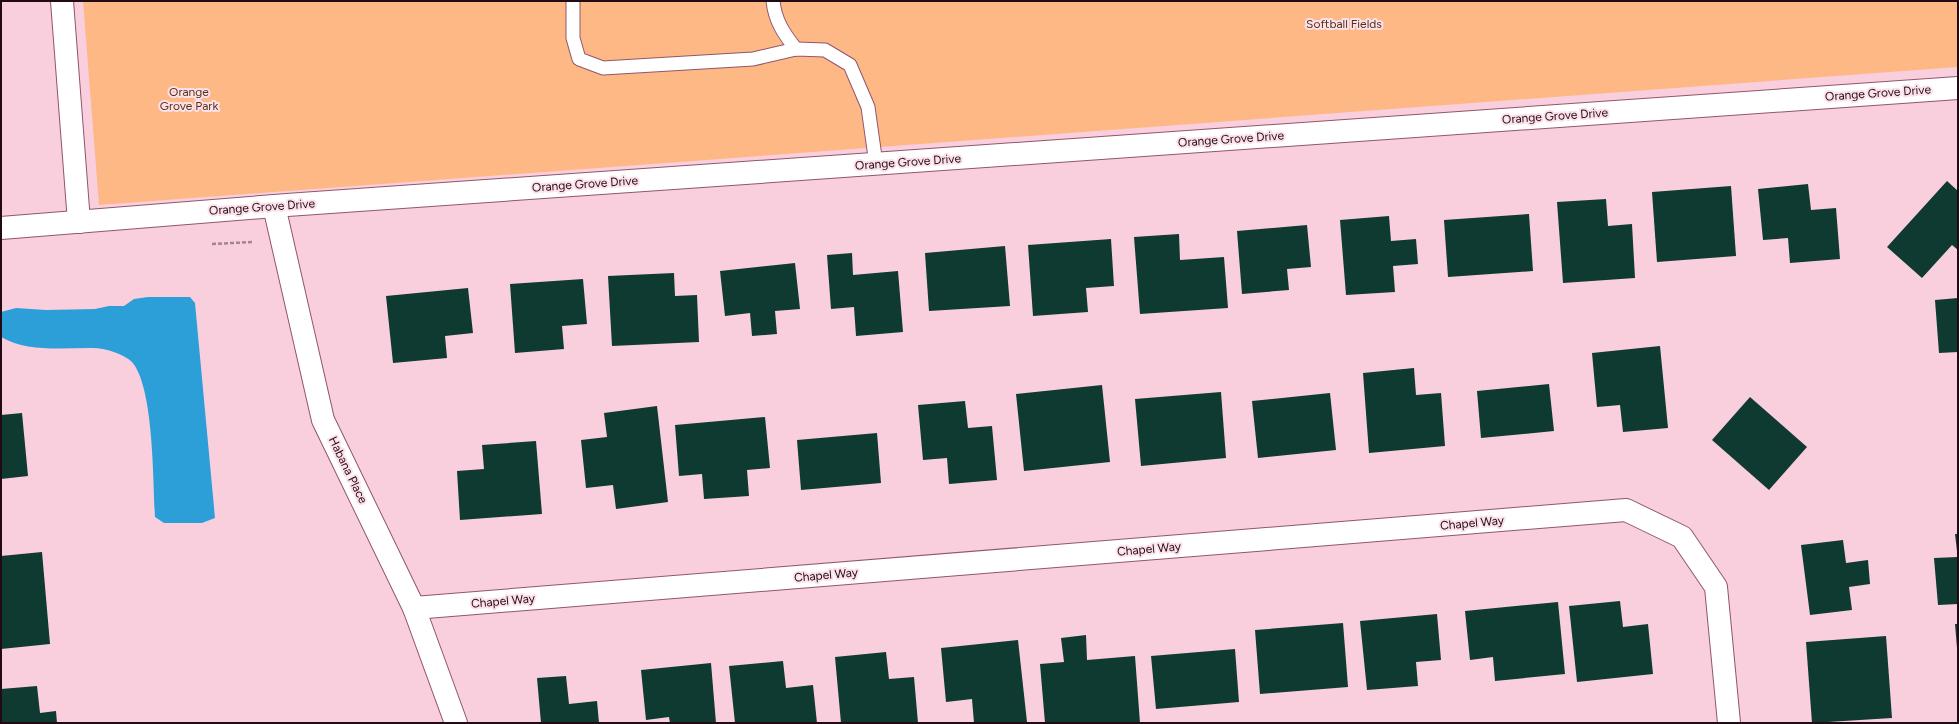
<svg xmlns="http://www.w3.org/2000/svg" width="1959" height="724" viewBox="0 0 1959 724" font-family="Figtree,sans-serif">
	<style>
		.green { fill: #fdb886 }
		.water { fill: #2c9fd9 }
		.building { fill: #0e3a31 }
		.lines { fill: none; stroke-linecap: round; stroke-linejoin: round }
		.service-casing { stroke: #91566c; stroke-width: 15 }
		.minor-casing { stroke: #91566c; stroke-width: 24 }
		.path { stroke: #a5838f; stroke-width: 2.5; stroke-dasharray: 4 2; stroke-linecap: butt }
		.service { stroke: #fff; stroke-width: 13 }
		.minor { stroke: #fff; stroke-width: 22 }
		.labels { text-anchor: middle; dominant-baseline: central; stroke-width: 4; stroke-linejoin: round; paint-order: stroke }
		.park-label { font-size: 12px; fill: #553217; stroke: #fde1ea }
		.street-label { font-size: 12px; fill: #210a13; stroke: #fde1ea }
	</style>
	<rect width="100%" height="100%" fill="#f9cfdd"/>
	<polygon class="green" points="83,1 1958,1 1958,67 99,205"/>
	<path class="water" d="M148 297H190L195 303 215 518 202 523H164L155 517C153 482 154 387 132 362 123 353 102 347 90 348 60 348 27 352 1 337V312L16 308 46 310 95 309 109 306H124L134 299Z"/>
	<g class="building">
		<polygon points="1947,181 1958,191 1958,250 1952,245 1922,278 1887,247"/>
		<polygon points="1808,184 1811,210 1836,208 1840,259 1790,263 1788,238 1763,240 1758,189"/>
		<polygon points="1731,186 1736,256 1657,262 1652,192"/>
		<polygon points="1606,199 1608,226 1632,224 1635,278 1563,283 1557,202"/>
		<polygon points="1529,214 1533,271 1448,277 1444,220"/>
		<polygon points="1389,216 1391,241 1416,239 1418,264 1393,266 1395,292 1346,295 1340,220"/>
		<polygon points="1307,225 1311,267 1287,269 1289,290 1242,294 1237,231"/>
		<polygon points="1179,234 1180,260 1224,257 1228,308 1140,314 1134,237"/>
		<polygon points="1111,239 1114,286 1086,288 1088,312 1033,316 1028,245"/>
		<polygon points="1005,246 1010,306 929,311 925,253"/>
		<polygon points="852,253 853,275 898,271 903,332 856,336 854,307 831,309 827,255"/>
		<polygon points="795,263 800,309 775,311 777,334 752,336 750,313 725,316 720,271"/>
		<polygon points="674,273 675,296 697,295 699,342 612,346 608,276"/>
		<polygon points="583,279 587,324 562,326 564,349 515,353 510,284"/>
		<polygon points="468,288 473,333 445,336 447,358 393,363 386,296"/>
		<polygon points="1958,298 1958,352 1939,353 1935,300"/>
		<polygon points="1660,346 1668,428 1623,432 1620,405 1597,407 1592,353"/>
		<polygon points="1414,368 1416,395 1441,393 1445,446 1369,453 1363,373"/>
		<polygon points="1549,384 1554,431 1481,438 1477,391"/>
		<polygon points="1102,385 1110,462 1024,471 1016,394"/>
		<polygon points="1221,392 1226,458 1141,466 1135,399"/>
		<polygon points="1330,393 1336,450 1258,458 1252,401"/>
		<polygon points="1750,397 1807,447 1769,490 1712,440"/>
		<polygon points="965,401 968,428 992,426 997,480 949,484 947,458 923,460 918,405"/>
		<polygon points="657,406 668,502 616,509 613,485 586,488 581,440 607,437 604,413"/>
		<polygon points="22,413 28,476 1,479 1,415"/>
		<polygon points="765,417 770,468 747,470 749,496 704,499 702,474 679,476 675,425"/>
		<polygon points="877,433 881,483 801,490 797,440"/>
		<polygon points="536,441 542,514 460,520 457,471 484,469 482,445"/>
		<polygon points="1955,534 1958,534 1958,551 1957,551"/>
		<polygon points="1843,540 1846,563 1868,560 1870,584 1849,587 1852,610 1810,615 1801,545"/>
		<polygon points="42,552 50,644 1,649 1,556"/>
		<polygon points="1958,557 1958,604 1938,605 1934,558"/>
		<polygon points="1620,601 1623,627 1648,624 1653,674 1577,682 1569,606"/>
		<polygon points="1558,602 1565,674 1495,681 1493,657 1470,660 1465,611"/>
		<polygon points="1437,614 1441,660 1416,662 1418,686 1367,690 1360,621"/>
		<polygon points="1343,623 1348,687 1260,694 1255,630"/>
		<polygon points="1955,624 1958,624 1958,648 1957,648"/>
		<polygon points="1086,635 1087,660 1135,656 1140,723 1045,723 1040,664 1064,662 1061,638"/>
		<polygon points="1886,636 1892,718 1812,723 1806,642"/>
		<polygon points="1018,640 1027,722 974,723 972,699 946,702 941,648"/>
		<polygon points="1235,649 1239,702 1156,709 1151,656"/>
		<polygon points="886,652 889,679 914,677 918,723 841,723 835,657"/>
		<polygon points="783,661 786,688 813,685 817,723 735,723 729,666"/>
		<polygon points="711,663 716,723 670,723 669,717 646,720 641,670"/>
		<polygon points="566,676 569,704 597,701 599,723 541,723 537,678"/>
		<polygon points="37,686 40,713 56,711 57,723 1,723 1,689"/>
	</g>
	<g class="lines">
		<g class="service-casing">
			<g id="service">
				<polyline points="573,1 573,38 579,59 603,68 753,59 796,49 825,50 850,65 868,107 876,164"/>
				<path d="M773 1C775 21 784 34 796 49"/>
			</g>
		</g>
		<g class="minor-casing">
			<g id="minor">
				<polyline points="62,1 79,222"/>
				<polyline points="274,206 323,420 414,608 456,723"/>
				<polyline points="1,228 287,205 1958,88"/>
				<polyline points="414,608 1626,510 1682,537 1716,587 1729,723"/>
			</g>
		</g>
		<polyline class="path" points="212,244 253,242"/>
		<use href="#service" class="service"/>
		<use href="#minor" class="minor"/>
	</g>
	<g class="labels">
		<g class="park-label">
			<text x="1344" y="24">Softball Fields</text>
			<text x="189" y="92">Orange<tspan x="189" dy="14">Grove Park</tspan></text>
		</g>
		<g class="street-label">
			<text transform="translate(1878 93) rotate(-4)">Orange Grove Drive</text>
			<text transform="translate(1555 116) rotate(-4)">Orange Grove Drive</text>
			<text transform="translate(1231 139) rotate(-4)">Orange Grove Drive</text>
			<text transform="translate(908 162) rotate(-4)">Orange Grove Drive</text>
			<text transform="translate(585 184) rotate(-4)">Orange Grove Drive</text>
			<text transform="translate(262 207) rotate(-4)">Orange Grove Drive</text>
			<text transform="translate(348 470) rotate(64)">Habana Place</text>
			<text transform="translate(1472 523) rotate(-5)">Chapel Way</text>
			<text transform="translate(1149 549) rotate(-5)">Chapel Way</text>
			<text transform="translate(826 575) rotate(-5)">Chapel Way</text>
			<text transform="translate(503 601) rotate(-5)">Chapel Way</text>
		</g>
	</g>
	<rect width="1959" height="724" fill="none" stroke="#210a13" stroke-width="4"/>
</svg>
